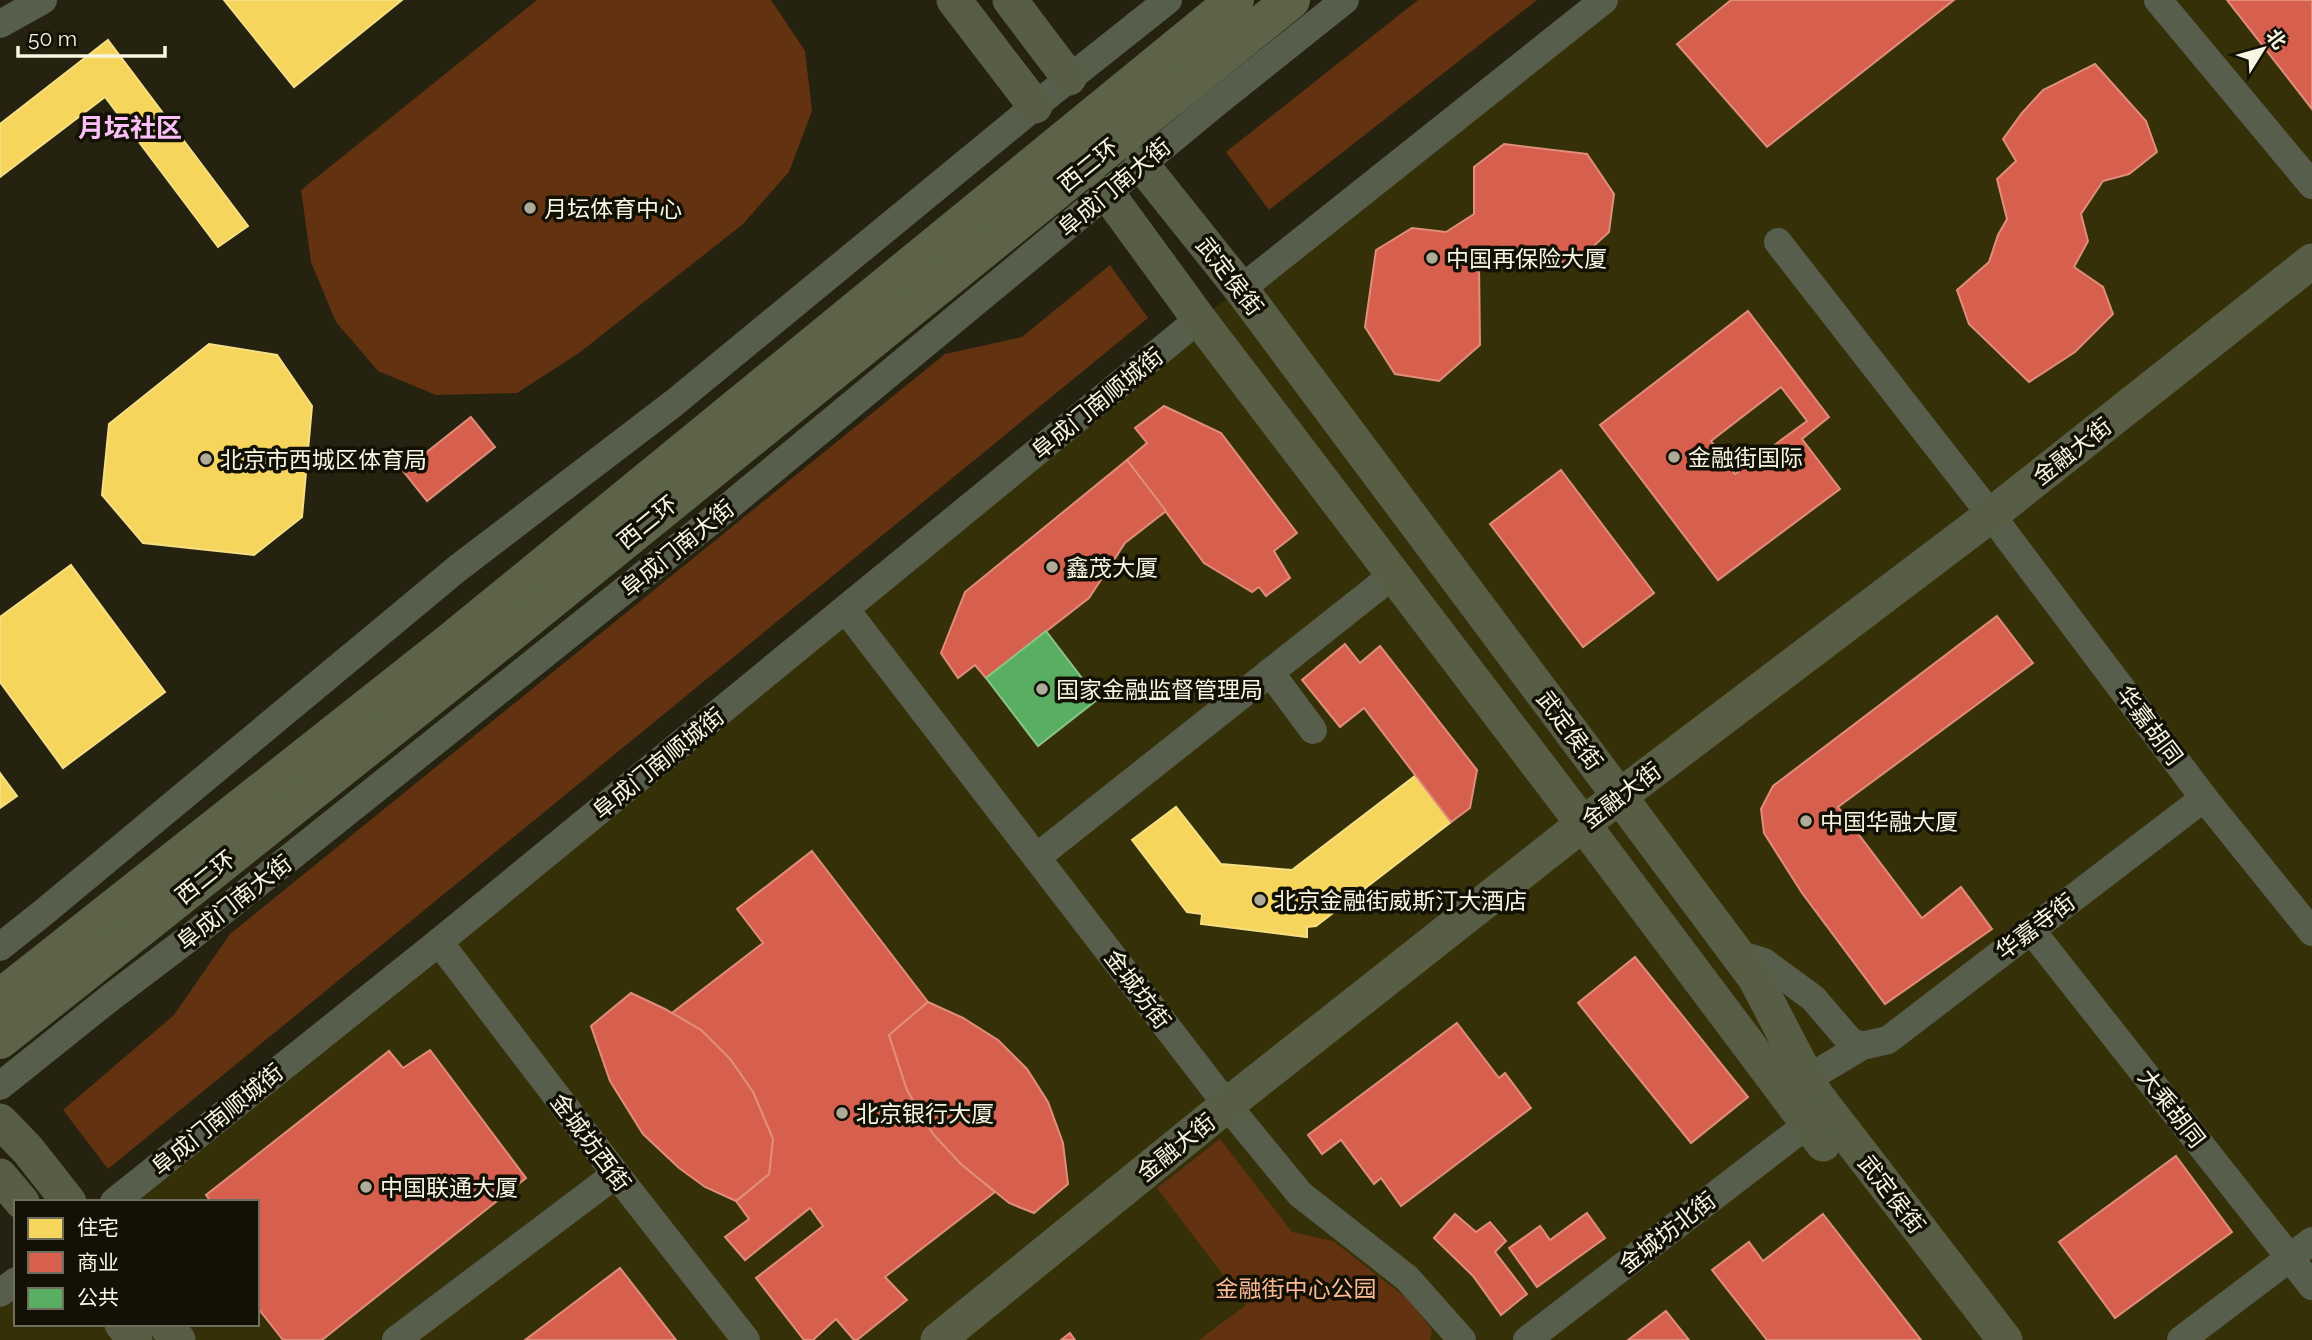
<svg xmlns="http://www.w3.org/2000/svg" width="2312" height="1340" viewBox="0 0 2312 1340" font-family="Raleway,'Noto Sans SC',sans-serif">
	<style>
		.built { fill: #353008 }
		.green { fill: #623211 }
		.homes { fill: #f6d55c; stroke: #f6df84; stroke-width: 2 }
		.shops { fill: #d6604d; stroke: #e08d7a; stroke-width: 2; fill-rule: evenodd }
		.public { fill: #5aae61; stroke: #89c488; stroke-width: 2 }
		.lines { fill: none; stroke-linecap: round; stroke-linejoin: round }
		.minor { stroke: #585e4c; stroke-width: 28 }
		.major { stroke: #575e45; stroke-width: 35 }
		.highway { stroke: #5c6349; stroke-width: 38 }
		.poi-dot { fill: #aeac99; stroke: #131105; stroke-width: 2.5 }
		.labels { text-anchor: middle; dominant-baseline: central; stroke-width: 7; stroke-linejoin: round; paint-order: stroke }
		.street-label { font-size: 23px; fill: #f7f6e3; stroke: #131105 }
		.poi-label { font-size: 23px; fill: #f7f6e3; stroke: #131105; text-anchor: start }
		.park-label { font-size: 23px; fill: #fdb994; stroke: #131105 }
		.quarter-label { font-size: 26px; font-weight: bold; fill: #fcc0f8; stroke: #131105 }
	</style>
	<rect width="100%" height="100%" fill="#25220f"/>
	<polygon class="built" points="1604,0 2312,0 2312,1340 0,1340 0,1291 16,1279 16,1324 257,1324 257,1202 116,1202 1199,319 1241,289"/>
	<g class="green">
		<polygon points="537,0 771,0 805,51 812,111 789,172 742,225 579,353 517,393 436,395 378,371 336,322 311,262 301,190"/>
		<polygon points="1418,0 1537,0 1269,210 1226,152"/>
		<polygon points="1110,265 1148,318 108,1169 63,1110 174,1015 230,934 945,354 1022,337"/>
		<polygon points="1220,1139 1292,1232 1333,1241 1408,1299 1432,1330 1430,1340 1199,1340 1246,1305 1157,1188"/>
	</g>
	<g class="homes">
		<polygon points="224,0 402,0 294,87"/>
		<polygon points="108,40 248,226 218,247 105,97 0,177 0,124"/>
		<polygon points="209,344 277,355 312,406 302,517 254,555 143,543 102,495 109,424"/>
		<polygon points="71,565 165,692 63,768 0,682 0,617"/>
		<polygon points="0,773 17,796 0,808"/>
		<polygon points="1415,776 1451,822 1316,926 1307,927 1307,937 1201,924 1202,914 1187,912 1132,840 1176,807 1221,864 1292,870"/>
	</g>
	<g class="shops">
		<polygon points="1731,0 1954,0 1767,147 1677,44"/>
		<polygon points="2227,0 2312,0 2312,109"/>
		<polygon points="2095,64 2146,121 2157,152 2129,174 2103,181 2081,214 2088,241 2074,267 2103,287 2113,314 2075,352 2029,382 1969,324 1957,290 1989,262 1998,235 2007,219 1997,179 2016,161 2003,139 2022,113 2043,90"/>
		<polygon points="1504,144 1587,154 1614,194 1609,232 1573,265 1503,246 1479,265 1480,345 1439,381 1395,374 1365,327 1376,250 1412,228 1446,232 1474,214 1474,167"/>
		<path d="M1748 311 1829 417 1802 439 1840 489 1718 580 1600 425ZM1781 387 1807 421 1735 474 1711 441Z"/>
		<polygon points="1164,406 1221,433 1297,533 1274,551 1290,578 1266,596 1259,587 1252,592 1204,563 1127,460 1147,443 1135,428"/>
		<polygon points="471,417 495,447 427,501 403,471"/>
		<polygon points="1127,460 1166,511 1125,543 1089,598 986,678 975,665 958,678 941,653 965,592"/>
		<polygon points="1561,470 1654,593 1583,647 1490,524"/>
		<polygon points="1997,616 2033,663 1838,807 1922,918 1961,887 1992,929 1885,1004 1802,893 1764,833 1761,809 1773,786"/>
		<polygon points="1345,644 1360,663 1380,646 1477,770 1470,808 1451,822 1364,708 1340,727 1302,680"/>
		<polygon points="812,851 928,1002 889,1035 907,1090 933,1134 961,1164 995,1192 885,1277 907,1300 857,1340 854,1340 836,1319 813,1340 804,1340 756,1278 823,1226 810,1208 745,1260 725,1237 749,1219 736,1201 769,1174 773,1139 753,1092 730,1059 701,1030 672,1013 763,943 737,909"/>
		<polygon points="1635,957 1748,1097 1691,1143 1578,1003"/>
		<polygon points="631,993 665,1009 701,1030 730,1059 753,1092 773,1139 769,1174 736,1201 705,1187 679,1168 643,1134 610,1081 591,1026"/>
		<polygon points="928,1002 963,1018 998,1040 1027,1069 1048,1102 1063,1143 1068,1184 1034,1213 1009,1203 961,1164 933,1134 907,1090 889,1035"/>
		<polygon points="1457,1023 1499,1078 1505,1073 1531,1108 1401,1206 1381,1178 1374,1184 1341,1140 1322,1154 1308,1135"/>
		<polygon points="430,1050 526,1178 322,1340 283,1340 257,1307 257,1202 211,1202 206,1195 389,1051 403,1068"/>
		<polygon points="2176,1156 2232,1232 2115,1318 2059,1242"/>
		<polygon points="1587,1213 1605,1238 1537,1287 1509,1248 1540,1226 1550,1240"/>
		<polygon points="1455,1214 1476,1232 1490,1222 1506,1241 1495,1252 1527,1294 1501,1315 1473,1276 1434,1238"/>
		<polygon points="1823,1214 1921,1340 1767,1340 1712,1270 1749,1242 1763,1261"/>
		<polygon points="620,1268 676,1340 525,1340"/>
		<polygon points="1666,1311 1689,1340 1628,1340"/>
		<polygon points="1070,1333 1075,1340 1061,1340"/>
	</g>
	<polygon class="public" points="1046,631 1098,699 1038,746 986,678"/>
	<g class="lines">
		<g class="minor">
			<polyline points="2158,0 2312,185"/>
			<polyline points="0,24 43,0"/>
			<polyline points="1778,242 1991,515 2204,798 2312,932"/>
			<polyline points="1241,289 1604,0"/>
			<polyline points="846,610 1227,1105 1300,1194 1407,1278 1462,1340"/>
			<polyline points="1270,672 1313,730"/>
			<polyline points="1037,857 1393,575"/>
			<polyline points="2031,930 2312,1286"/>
			<polyline points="439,942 616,1174 746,1340"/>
			<polyline points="0,947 44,912 458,568 674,403 1051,93 1168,0"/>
			<polyline points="1737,954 1764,962 1813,998 1850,1041 1862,1046"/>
			<polyline points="1807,1079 1862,1046 1888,1040 2204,798"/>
			<polyline points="0,1086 110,998 193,935 711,521 1216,103 1345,0"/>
			<polyline points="114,1202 439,942 1199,319"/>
			<polyline points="0,1293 16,1281"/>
			<polyline points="396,1340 616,1174"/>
			<polyline points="1527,1340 1808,1124"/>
			<polyline points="2181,1340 2312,1241"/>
		</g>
		<g class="major">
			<polyline points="954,0 1035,106"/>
			<polyline points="1010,0 1069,78"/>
			<polyline points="1142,165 1241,289 1755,978 1816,1095 2005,1340"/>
			<polyline points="1107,193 1199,319 1583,824 1823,1144"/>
			<polyline points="0,1121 28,1150 69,1202"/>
			<polyline points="0,1176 22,1202"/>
			<polyline points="122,1324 135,1340"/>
			<polyline points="165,1324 178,1340"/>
			<polyline points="938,1340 1227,1105 1583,824 1991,515 2312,261"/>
		</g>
		<g class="highway">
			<polyline points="0,998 449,643 1235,0"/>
			<polyline points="0,1040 471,665 1291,0"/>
		</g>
	</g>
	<g class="poi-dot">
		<circle cx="530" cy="208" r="7"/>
		<circle cx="1432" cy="258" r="7"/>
		<circle cx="1674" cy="457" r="7"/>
		<circle cx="206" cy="459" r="7"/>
		<circle cx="1052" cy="567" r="7"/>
		<circle cx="1042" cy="689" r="7"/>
		<circle cx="1806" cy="821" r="7"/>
		<circle cx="1260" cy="900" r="7"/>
		<circle cx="842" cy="1113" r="7"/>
		<circle cx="366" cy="1187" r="7"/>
	</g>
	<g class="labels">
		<g class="street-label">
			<text transform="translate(1088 165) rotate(-39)">西二环</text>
			<text transform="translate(1114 187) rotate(-40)">阜成门南大街</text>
			<text transform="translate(1230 276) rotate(52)">武定侯街</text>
			<text transform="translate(1097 403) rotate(-39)">阜成门南顺城街</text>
			<text transform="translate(2072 451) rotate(-38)">金融大街</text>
			<text transform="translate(647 522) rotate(-39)">西二环</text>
			<text transform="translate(677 548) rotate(-39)">阜成门南大街</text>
			<text transform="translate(2150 725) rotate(53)">华嘉胡同</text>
			<text transform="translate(1570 730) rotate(53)">武定侯街</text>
			<text transform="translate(658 763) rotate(-39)">阜成门南顺城街</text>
			<text transform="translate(1621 795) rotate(-37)">金融大街</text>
			<text transform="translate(205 877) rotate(-39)">西二环</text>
			<text transform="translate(234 902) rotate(-38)">阜成门南大街</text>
			<text transform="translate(2035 926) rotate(-37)">华嘉寺街</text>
			<text transform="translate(1138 989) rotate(53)">金城坊街</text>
			<text transform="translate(2172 1108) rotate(52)">大乘胡同</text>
			<text transform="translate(217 1119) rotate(-39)">阜成门南顺城街</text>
			<text transform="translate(591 1142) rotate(53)">金城坊西街</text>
			<text transform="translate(1176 1147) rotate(-39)">金融大街</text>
			<text transform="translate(1892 1194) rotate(52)">武定侯街</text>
			<text transform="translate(1667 1232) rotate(-38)">金城坊北街</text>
		</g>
		<g class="poi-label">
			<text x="544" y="208">月坛体育中心</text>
			<text x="1446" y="258">中国再保险大厦</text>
			<text x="1688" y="457">金融街国际</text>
			<text x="220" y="459">北京市西城区体育局</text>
			<text x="1066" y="567">鑫茂大厦</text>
			<text x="1056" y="689">国家金融监督管理局</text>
			<text x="1820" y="821">中国华融大厦</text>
			<text x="1274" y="900">北京金融街威斯汀大酒店</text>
			<text x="856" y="1113">北京银行大厦</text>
			<text x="380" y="1187">中国联通大厦</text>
		</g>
		<g class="park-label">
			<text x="1296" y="1288">金融街中心公园</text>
		</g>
		<g class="quarter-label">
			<text x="130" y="128">月坛社区</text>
		</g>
	</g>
	<rect x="14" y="1200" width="245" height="126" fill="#131105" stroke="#6e6d5e" stroke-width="2"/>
	<rect x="28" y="1218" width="35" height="21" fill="#f6d55c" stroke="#6e6d5e" stroke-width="2"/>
	<text x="77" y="1235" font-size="21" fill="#f7f6e3">住宅</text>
	<rect x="28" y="1252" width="35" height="21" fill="#d6604d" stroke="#6e6d5e" stroke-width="2"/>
	<text x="77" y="1270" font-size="21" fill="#f7f6e3">商业</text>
	<rect x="28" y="1288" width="35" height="21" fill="#5aae61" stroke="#6e6d5e" stroke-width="2"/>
	<text x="77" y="1305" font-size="21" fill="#f7f6e3">公共</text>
	<g transform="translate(2263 49) rotate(53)" stroke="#131105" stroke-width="5" paint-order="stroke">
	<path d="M0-5L12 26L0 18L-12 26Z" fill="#f7f6e3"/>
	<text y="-10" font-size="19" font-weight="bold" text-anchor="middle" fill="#f7f6e3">北</text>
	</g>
	<path d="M18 46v10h147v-10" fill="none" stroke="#f7f6e3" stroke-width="3.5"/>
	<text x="28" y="46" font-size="21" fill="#f7f6e3" stroke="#131105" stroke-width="5" paint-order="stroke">50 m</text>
</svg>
